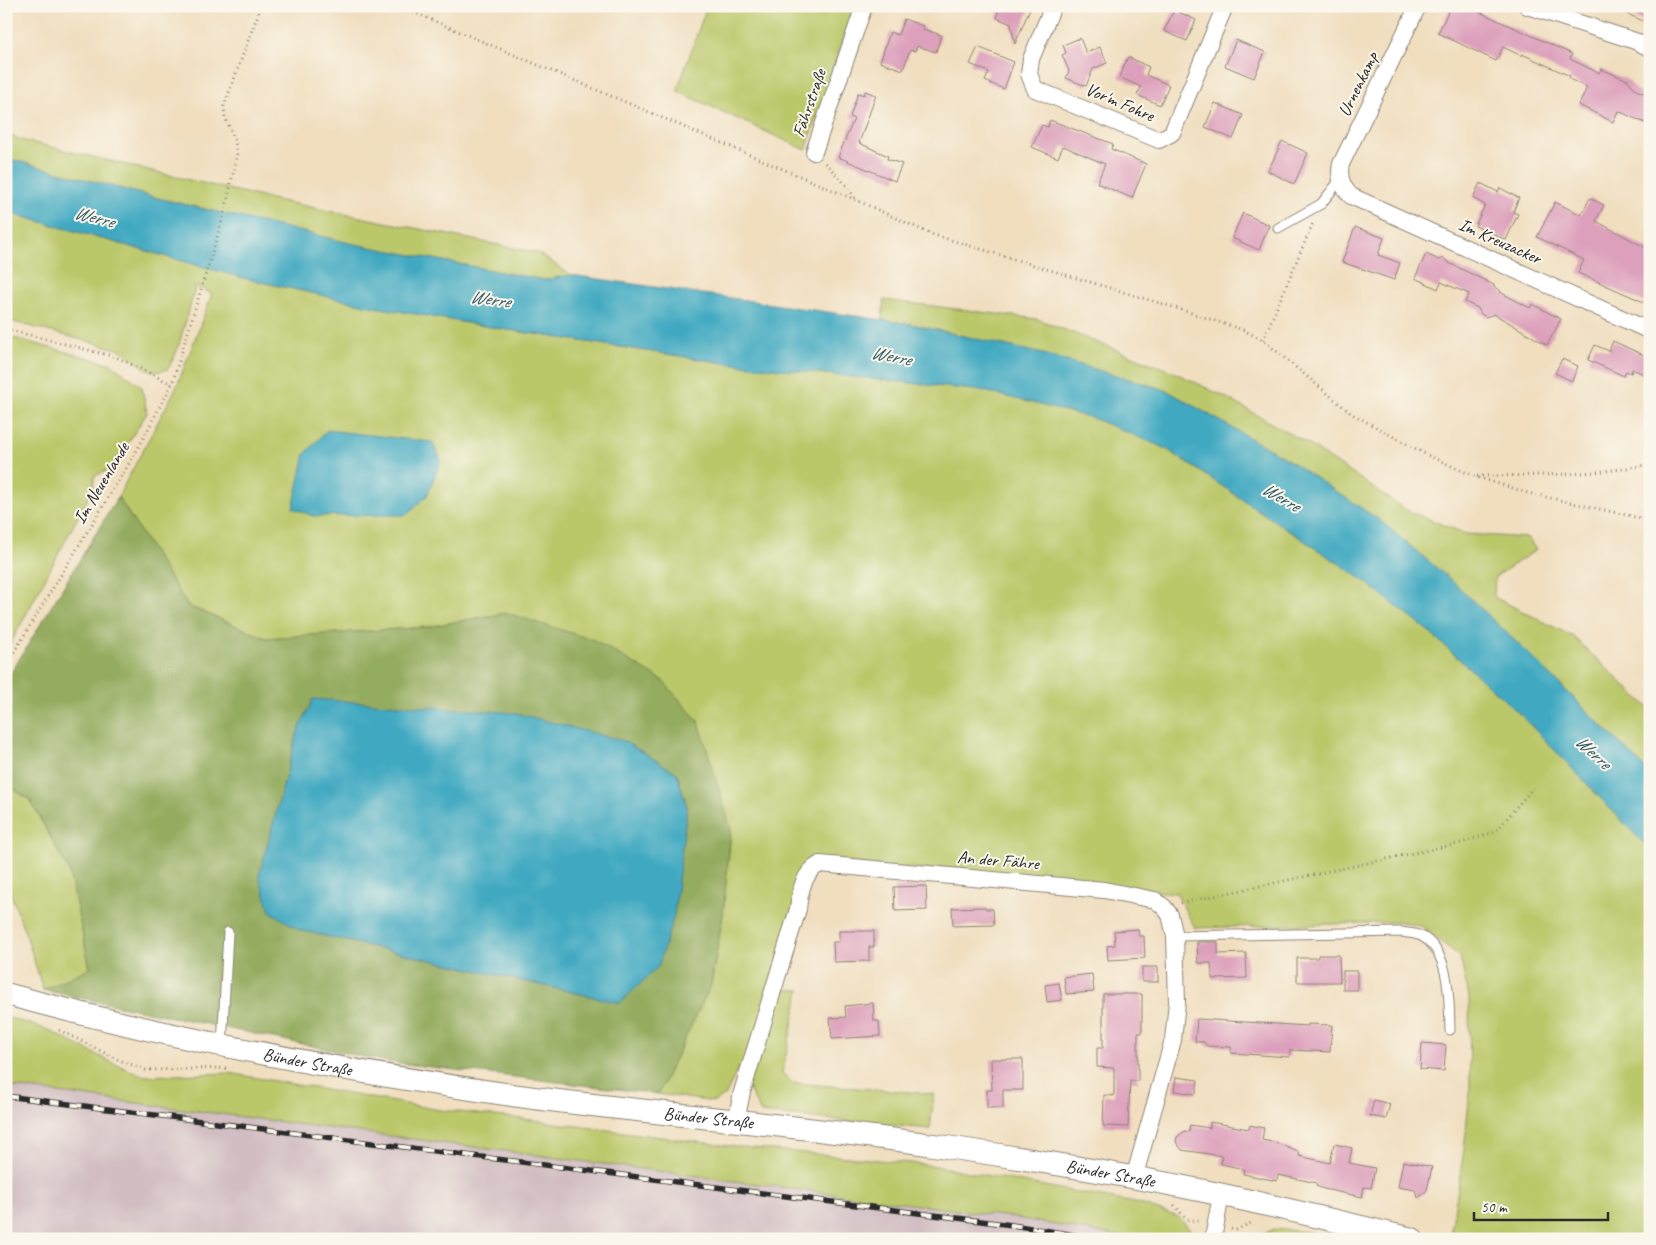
<svg xmlns="http://www.w3.org/2000/svg" width="1656" height="1245" viewBox="0 0 1656 1245" font-family="Caveat,sans-serif">
	<style>
		.industrial { fill: #d2bec2 }
		.green { fill: #bbc86a; stroke: #737a4a; fill-rule: evenodd }
		.forest { fill: #94ac5e; stroke: #606c44; fill-rule: evenodd }
		.water { fill: #41a9c1; stroke: #366a76 }
		.building { fill: #dda0bc }
		.lines { fill: none; stroke-linecap: round; stroke-linejoin: round }
		.service-casing { stroke: #8e8475; stroke-width: 11 }
		.minor-casing { stroke: #8e8475; stroke-width: 18 }
		.secondary-casing { stroke: #8e8475; stroke-width: 24 }
		.path { stroke: #8e8475; stroke-width: 3; stroke-dasharray: 1 4; stroke-linecap: butt }
		.service { stroke: #fff; stroke-width: 9 }
		.minor { stroke: #fff; stroke-width: 16 }
		.secondary { stroke: #fff; stroke-width: 22 }
		.rail-casing { stroke: #2b2b2b; stroke-width: 5.5 }
		.rail { stroke: #fbf7ec; stroke-width: 4; stroke-dasharray: 11; stroke-linecap: butt }
		.labels { text-anchor: middle; dominant-baseline: central; stroke-width: 4; stroke-linejoin: round; paint-order: stroke }
		.street-label { font-size: 18px; fill: #2b2b2b; stroke: #fbf7ec }
		.water-label { font-size: 19px; font-style: italic; fill: #345d67; stroke: #fbf7ec }
	</style>
	<rect width="100%" height="100%" fill="#fbf7ec"/>
	<filter id="ink" filterUnits="userSpaceOnUse"><feTurbulence type="fractalNoise" baseFrequency=".02" numOctaves="2"/><feDisplacementMap in="SourceGraphic" scale="10" xChannelSelector="R" yChannelSelector="G"/><feConvolveMatrix kernelMatrix="1 2 1 2 8 2 1 2 1" color-interpolation-filters="sRGB"/></filter>
	<filter id="wash" filterUnits="userSpaceOnUse"><feTurbulence type="fractalNoise" baseFrequency=".0096" numOctaves="4" result="noise"/><feDisplacementMap in="SourceGraphic" scale="20" xChannelSelector="R" yChannelSelector="G"/><feGaussianBlur stdDeviation="1.12" result="paint"/><feColorMatrix in="noise" values="0 0 0 0 0 0 0 0 0 0 0 0 0 0 0 0 0 1.4 0 .05"/><feComposite in="paint" operator="in"/></filter>
	<g filter="url(#wash)">
		<rect width="100%" height="100%" fill="#f0debf"/>
		<polygon class="industrial" points="6,1086 1010,1217 1136,1239 6,1239"/>
		<g class="green">
			<polygon points="707,6 854,6 806,150 677,91"/>
			<polygon points="6,134 21,140 266,198 538,253 571,275 544,280 354,244 149,196 6,158"/>
			<path d="M6 212 243 278 375 307 502 329 725 363 984 391 1092 417 1165 448 1359 577 1427 630 1521 715 1650 850V1239H1479L1451 1231 1464 1150 1470 1091 1469 997 1460 957 1423 927 1404 922 1195 928 1176 893 817 860 767 989 800 990 782 1073 793 1083 934 1094 930 1129 761 1113 738 1068 726 1095 714 1102 658 1094 711 985 723 914 731 830 506 613 427 627 266 638 188 606 118 497 177 386 212 294 196 286 177 351 168 369 158 372 146 369 121 350 6 320ZM432 442 441 460 427 496 313 516 293 508Z"/>
			<polygon points="884,300 1037,319 1176,373 1225,397 1308,444 1406,510 1466,534 1528,538 1536,550 1495,577 1494,597 1572,636 1650,709 1650,773 1533,658 1451,580 1378,519 1285,458 1166,390 1043,354 911,324 882,320"/>
			<polygon points="6,336 112,364 142,387 147,413 111,469 94,476 94,487 6,652"/>
			<polygon points="6,784 30,800 69,871 90,968 43,990 27,938 6,881"/>
			<polygon points="6,1017 46,1029 117,1065 145,1076 229,1073 440,1110 532,1120 722,1145 931,1165 1140,1204 1179,1217 1190,1230 1193,1239 1136,1239 1010,1217 6,1086"/>
			<polygon points="1274,1229 1308,1232 1334,1239 1253,1239"/>
		</g>
		<path class="forest" d="M118 497 188 606 266 638 427 627 506 613 594 640 662 680 699 722 731 830 723 914 711 985 658 1094 389 1062 43 990 90 968 69 871 30 800 6 784V681ZM313 699 624 741 677 773 687 807 620 1003 299 930 270 911 259 876 297 734Z"/>
		<g class="water">
			<polygon points="6,158 149,196 354,244 544,280 571,275 911,324 1043,354 1166,390 1285,458 1378,519 1451,580 1533,658 1650,773 1650,850 1521,715 1427,630 1359,577 1165,448 1092,418 984,391 725,363 502,329 375,307 243,278 6,212"/>
			<polygon points="327,430 432,442 441,460 427,496 406,515 313,516 293,508 305,454"/>
			<polygon points="313,699 516,713 624,741 677,773 687,807 674,915 658,967 620,1003 299,930 270,911 259,876 297,734"/>
		</g>
		<g id="blocks">
			<g class="building">
				<polygon points="999,6 1031,6 1015,44 1011,24 997,18"/>
				<polygon points="1451,6 1466,6 1572,54 1570,59 1599,73 1601,69 1628,80 1636,90 1650,96 1650,125 1618,111 1613,122 1579,105 1587,87 1569,79 1570,76 1522,54 1522,56 1503,47 1496,61 1438,33"/>
				<polygon points="1609,6 1650,6 1650,24"/>
				<polygon points="1174,10 1196,20 1187,41 1164,31"/>
				<polygon points="904,19 923,26 923,29 941,35 936,52 917,46 915,51 910,50 903,70 880,62 890,32 898,35"/>
				<polygon points="1080,38 1086,53 1100,47 1107,63 1093,69 1086,86 1066,78 1069,71 1062,55 1066,53 1063,45"/>
				<polygon points="1236,40 1265,52 1254,78 1225,66"/>
				<polygon points="978,47 1014,62 1004,89 985,81 989,72 970,64"/>
				<polygon points="1128,57 1149,67 1146,75 1169,85 1160,105 1137,95 1141,87 1119,77"/>
				<polygon points="865,91 876,95 859,143 888,156 887,159 902,164 895,181 838,157 854,119 850,117 858,93 864,95"/>
				<polygon points="1215,103 1243,115 1233,139 1205,127"/>
				<polygon points="1050,120 1113,144 1111,149 1146,164 1132,198 1097,183 1105,164 1063,146 1058,158 1032,147 1042,125 1048,127"/>
				<polygon points="1282,141 1308,153 1294,184 1268,171"/>
				<polygon points="1480,183 1498,192 1500,188 1519,198 1513,212 1518,214 1506,240 1475,226 1485,205 1473,198"/>
				<polygon points="1590,198 1604,205 1596,221 1650,250 1650,294 1646,303 1578,273 1584,260 1537,237 1555,202 1581,215"/>
				<polygon points="1243,213 1269,225 1259,250 1232,238"/>
				<polygon points="1355,227 1384,238 1378,255 1400,263 1394,280 1342,262"/>
				<polygon points="1426,254 1439,260 1443,258 1449,263 1494,285 1494,287 1501,291 1500,292 1530,308 1532,304 1561,319 1547,345 1494,314 1486,317 1481,314 1478,308 1465,302 1469,294 1441,282 1438,289 1415,278"/>
				<polygon points="1613,341 1650,358 1650,377 1632,369 1631,373 1626,371 1624,376 1588,360 1595,345 1609,351"/>
				<polygon points="1562,359 1578,366 1572,381 1555,373"/>
				<polygon points="926,886 927,910 895,911 894,887"/>
				<polygon points="985,907 986,909 993,909 994,925 953,926 952,908"/>
				<polygon points="1138,929 1139,936 1144,936 1145,958 1108,960 1107,946 1115,945 1114,931"/>
				<polygon points="839,931 874,931 874,947 869,947 869,961 834,962 833,942 839,942"/>
				<polygon points="1197,942 1218,942 1218,954 1246,953 1247,978 1212,979 1211,963 1198,963"/>
				<polygon points="1318,955 1339,955 1340,982 1297,982 1297,958 1318,958"/>
				<rect x="1142" y="967" width="16" height="15"/>
				<rect x="1343" y="971" width="14" height="19"/>
				<polygon points="1092,974 1094,992 1066,994 1064,977"/>
				<polygon points="1059,983 1062,1000 1047,1002 1045,985"/>
				<polygon points="1103,994 1142,994 1142,1033 1138,1033 1138,1081 1130,1081 1128,1127 1103,1126 1104,1095 1114,1096 1114,1068 1097,1067 1097,1048 1103,1048"/>
				<polygon points="873,1003 874,1021 879,1021 880,1036 832,1039 830,1018 846,1017 845,1006"/>
				<polygon points="1197,1019 1308,1026 1308,1024 1332,1025 1330,1052 1290,1050 1289,1057 1231,1053 1231,1047 1207,1046 1204,1042 1195,1042"/>
				<polygon points="1422,1043 1446,1045 1444,1071 1420,1069"/>
				<polygon points="991,1059 1023,1059 1023,1090 1003,1090 1003,1108 987,1108 987,1090 992,1090"/>
				<polygon points="1176,1077 1198,1080 1196,1094 1174,1091"/>
				<polygon points="1374,1100 1390,1104 1386,1119 1370,1116"/>
				<polygon points="1210,1122 1249,1129 1250,1125 1264,1128 1262,1140 1277,1143 1300,1153 1299,1156 1330,1163 1334,1144 1352,1148 1349,1163 1375,1168 1371,1188 1364,1187 1362,1197 1324,1189 1316,1186 1317,1183 1278,1175 1277,1181 1243,1174 1244,1169 1221,1164 1222,1156 1182,1150 1176,1142 1177,1137 1185,1131 1189,1132 1190,1125 1210,1128"/>
				<polygon points="1403,1161 1432,1167 1427,1190 1418,1198 1415,1190 1398,1187"/>
			</g>
		</g>
	</g>
	<g filter="url(#ink)">
		<use href="#blocks" fill-opacity="0" stroke="#8e8475" stroke-width="1"/>
		<g class="lines">
			<g class="service-casing">
				<g id="service">
					<polyline points="1278,228 1321,204 1340,180"/>
					<path d="M1175 936 1401 932C1407 933 1415 933 1421 936 1451 951 1449 1002 1450 1030"/>
					<polyline points="222,1046 228,932"/>
				</g>
			</g>
			<g class="minor-casing">
				<g id="minor">
					<polyline points="1053,6 1031,59 1029,74 1035,89 1159,140 1172,133 1225,6"/>
					<path d="M1418 6 1341 164C1338 177 1342 187 1351 196L1650 331"/>
					<polyline points="1527,6 1635,41 1650,48"/>
					<polyline points="814,152 864,6"/>
					<path d="M736 1121 742 1092 798 909C800 891 803 873 820 864L1104 890 1155 900 1164 907 1170 915 1175 936 1177 1002 1173 1040 1134 1178"/>
					<polyline points="1213,1239 1221,1195"/>
				</g>
			</g>
			<g class="secondary-casing">
				<g id="secondary">
					<path id="s1" d="M6 994C179 1041 356 1074 534 1098 669 1115 805 1126 940 1146 1035 1160 1130 1175 1223 1195 1286 1209 1349 1224 1412 1239"/>
				</g>
			</g>
			<g class="path">
				<polyline points="399,6 856,200 931,234 1176,308 1243,330 1263,340 1352,414 1427,455 1474,476 1528,493 1644,519 1650,523"/>
				<polyline points="825,163 848,187 856,200"/>
				<polyline points="6,329 116,357 172,384"/>
				<polyline points="1263,340 1313,223"/>
				<path d="M1477 476C1534 475 1593 476 1650 464"/>
				<polyline points="6,665 136,452 172,384 225,211 237,155 235,141 225,117 224,106 261,6"/>
				<polyline points="1181,903 1461,843 1495,832 1533,788"/>
				<polyline points="59,1030 119,1060 146,1070 228,1068"/>
				<polyline points="1174,1205 1186,1219 1201,1222"/>
				<polyline points="1231,1229 1236,1230 1251,1223"/>
			</g>
			<use href="#service" class="service"/>
			<use href="#minor" class="minor"/>
			<use href="#secondary" class="secondary"/>
			<g class="rail-casing">
				<polyline id="rail" points="6,1096 1012,1225 1100,1239"/>
			</g>
			<use href="#rail" class="rail"/>
		</g>
	</g>
	<g class="labels">
		<g class="street-label">
			<text transform="translate(1358 84) rotate(-64)">Urnenkamp</text>
			<text transform="translate(1120 102) rotate(23)">Vor'm Fohre</text>
			<text transform="translate(809 103) rotate(-71)">Fährstraße</text>
			<text transform="translate(1500 241) rotate(24)">Im Kreuzacker</text>
			<text transform="translate(101 483) rotate(-59)">Im Neuenlande</text>
			<text transform="translate(998 860) rotate(5)">An der Fähre</text>
			<text stroke="none"><textPath href="#s1" startOffset="309">Bünder Straße</textPath></text>
			<text stroke="none"><textPath href="#s1" startOffset="714">Bünder Straße</textPath></text>
			<text stroke="none"><textPath href="#s1" startOffset="1120">Bünder Straße</textPath></text>
		</g>
		<g class="water-label">
			<text transform="translate(94 217) rotate(14)">Werre</text>
			<text transform="translate(490 299) rotate(8)">Werre</text>
			<text transform="translate(891 356) rotate(11)">Werre</text>
			<text transform="translate(1281 497) rotate(30)">Werre</text>
			<text transform="translate(1593 752) rotate(42)">Werre</text>
		</g>
	</g>
	<rect width="1656" height="1245" fill="none" stroke="#fbf7ec" stroke-width="25"/>
	<path d="M1474 1212v8h134v-8" fill="none" stroke="#2b2b2b" stroke-width="2.5"/>
	<text x="1481" y="1212" font-size="15" fill="#2b2b2b" stroke="#fbf7ec" stroke-width="4" paint-order="stroke">50 m</text>
</svg>
